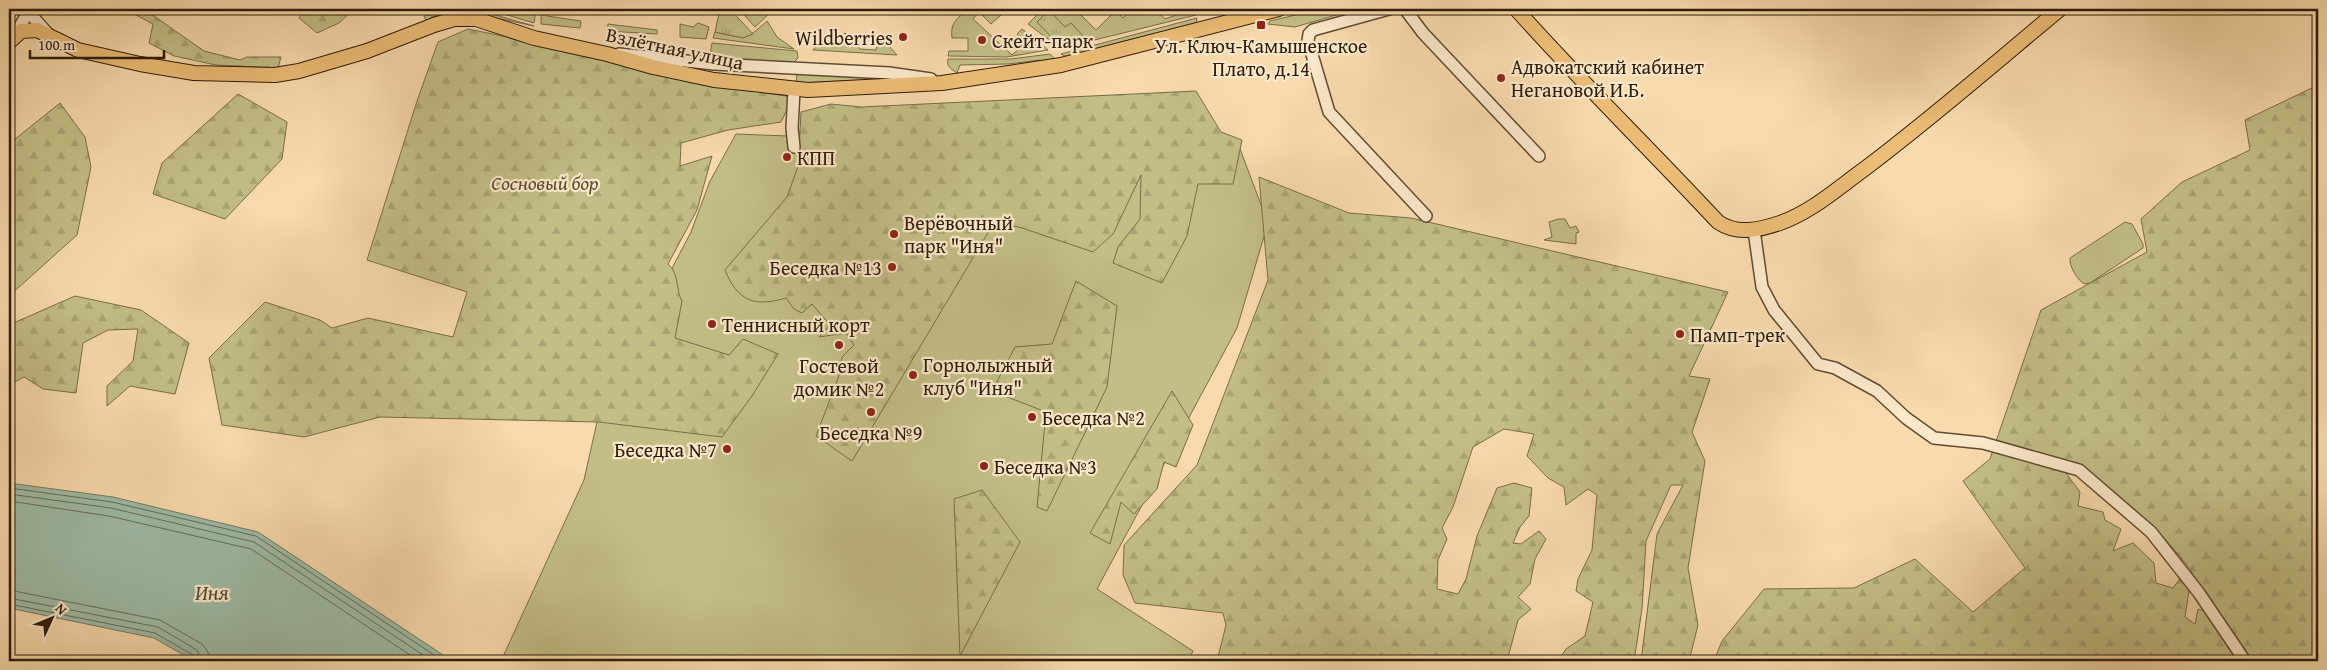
<svg xmlns="http://www.w3.org/2000/svg" width="2327" height="670" viewBox="0 0 2327 670" font-family="'Gentium Book Plus',serif">
	<style>
		.green { fill: #c3be86; stroke: #786d48 }
		.forest { fill: url(#forest-firs); stroke: #786d48; fill-rule: evenodd }
		.park { fill: url(#park-tufts); stroke: #786d48 }
		.water { fill: #9ebba6; stroke: #717b68 }
		.lines { fill: none; stroke-linecap: round; stroke-linejoin: round }
		.shore { stroke: #666c58; stroke-width: 1 }
		.minor-casing { stroke: #614c32; stroke-width: 14 }
		.major-casing { stroke: #2e1c0a; stroke-width: 16 }
		.minor { stroke: #fbe7c9; stroke-width: 11 }
		.major { stroke: #ecbd76; stroke-width: 14 }
		.poi-dot { fill: #8f2418; stroke: #fbe7c9; stroke-width: 2 }
		.labels { text-anchor: middle; dominant-baseline: central; stroke-width: 4.5; stroke-linejoin: round; paint-order: stroke }
		.poi-label { font-size: 20px; fill: #2e1c0a; stroke: #fbe7c9; text-anchor: start }
		.street-label { font-size: 20px; fill: #2e1c0a; stroke: #fbe7c9 }
		.park-label { font-size: 20px; font-style: italic; fill: #5b4d2f; stroke: #fbe7c9 }
		.water-label { font-size: 21px; font-style: italic; fill: #504c39; stroke: #fbe7c9 }
	</style>
	<defs>
		<pattern id="forest-firs" width="22" height="20" patternUnits="userSpaceOnUse" patternTransform="scale(1.25)"><rect width="22" height="20" fill="#c3be86"/><path d="M5 1l3.5 6h-7zM16 11l3.5 6h-7z" fill="#a8a372"/></pattern>
		<pattern id="park-tufts" width="24" height="20" patternUnits="userSpaceOnUse" patternTransform="scale(1.25)"><rect width="24" height="20" fill="#c3be86"/><path d="M3 7l-1-3M5 7V3M7 7l1-3M15 17l-1-3M17 17v-4M19 17l1-3" fill="none" stroke="#a8a372"/></pattern>
	</defs>
	<rect width="100%" height="100%" fill="#f9daac"/>
	<filter id="stains"><feTurbulence type="fractalNoise" baseFrequency=".004" numOctaves="4"/><feColorMatrix values="0 0 0 0 .2 0 0 0 0 .09 0 0 0 0 .02 0 0 0 .5 -.17"/></filter>
	<radialGradient id="worn" r=".72"><stop offset=".6" stop-color="#630" stop-opacity="0"/><stop offset="1" stop-color="#630" stop-opacity=".3"/></radialGradient>
	<g class="green">
		<polygon points="467,9 478,10 534,26 469,12 457,11 431,17 431,24 427,23 424,16"/>
		<polygon points="487,9 536,9 534,23"/>
		<polygon points="739,9 774,9 755,27"/>
		<path d="M968 9H996L1001 15 991 24 979 12 973 19 1012 55 1025 44 1017 34 1022 29 1048 50 1007 57 948 56 949 51H968V38H952C950 22 957 19 968 9Z"/>
		<polygon points="1043,9 1075,9 1096,30 1116,10 1123,18 1133,9 1155,9 1165,19 1193,9 1196,15 1058,49 1052,42 1028,24"/>
		<polygon points="1321,9 1357,9 1295,27 1268,24 1270,21"/>
		<polygon points="545,12 547,13 547,16 581,21 580,28 541,24 541,15"/>
		<polygon points="1197,18 1196,24 1068,58 1061,54"/>
		<path d="M767 21 777 37 794 49 713 38 715 32C743 38 745 42 767 21Z"/>
		<polygon points="698,23 709,27 706,39 680,37 680,24 693,27"/>
		<polygon points="608,24 657,30 657,34 607,31"/>
		<polygon points="845,33 860,49 876,50 879,35 897,55 813,50 826,35 834,43"/>
		<polygon points="712,43 797,51 798,58 792,64 716,59 710,55"/>
		<path d="M1050 54 1055 59 1045 66 1040 60 1009 64 960 65 957 73C951 69 946 66 948 59H1011Z"/>
		<polygon points="886,72 890,78 887,79 796,83 797,74 882,78"/>
		<polygon points="1191,119 1240,149 1268,223 1237,328 1097,589 1193,651 1188,661 501,661 584,480 601,404 691,232 710,181 736,134 788,136 789,146 1124,194"/>
		<polygon points="1558,219 1565,219 1570,228 1576,226 1579,232 1576,233 1576,244 1544,240 1552,237 1549,222"/>
		<path d="M2125 222 2132 224 2143 244V248L2090 283 2084 284C2077 279 2069 266 2070 258Z"/>
	</g>
	<g class="forest">
		<polygon points="119,9 144,9 204,51 240,60 247,57 281,57 278,68 216,65 174,56 149,43 153,24 134,14"/>
		<polygon points="305,9 351,9 352,11 339,23 317,33 299,18"/>
		<path d="M468 29 645 65 718 86 793 97 781 122 728 130 681 143 680 166 712 156 697 210 668 264C680 274 675 289 682 301L675 338 729 355 743 339 778 354 752 396 722 437 599 422 380 417 304 437 222 425 209 358 265 302 320 320 332 328 368 318 453 337 467 292 367 260 417 101 438 42Z"/>
		<path d="M2318 82V661H1714L1722 641 1764 589 1854 588 1915 559 1973 612 2025 568 1963 481 1990 459 2041 310 2147 252 2141 219 2182 182 2250 150 2245 120 2314 87ZM2072 464 2167 541 2191 570 2208 612 2198 609 2195 624 2185 617 2191 578 2182 576 2173 588 2156 583 2154 563 2133 543 2113 551 2121 529 2105 520 2103 512 2078 506 2080 492 2066 473Z"/>
		<path d="M1196 91 1221 132 1242 140 1233 184H1198L1187 236 1162 283 1113 263 1118 247 1140 219 1141 175 1113 234 1093 252 1022 228 995 221 852 461 816 436 840 373 842 357 854 345 846 333 819 337 830 325 812 304 802 313 794 309 786 298C755 307 738 302 725 270L787 197 799 164 808 166 818 161 799 151 801 112 831 104 861 107Z"/>
		<polygon points="238,94 287,122 282,159 225,219 153,194 162,163"/>
		<polygon points="60,103 85,137 91,167 77,235 9,296 9,144"/>
		<polygon points="1259,177 1349,213 1411,218 1728,292 1689,376 1710,379 1692,432 1705,461 1688,568 1698,625 1689,661 1641,661 1657,534 1683,485 1671,485 1646,541 1642,609 1634,661 1558,661 1566,649 1585,636 1593,602 1576,591 1578,579 1592,550 1597,495 1588,489 1566,505 1564,487 1548,478 1527,456 1534,434 1504,429 1473,447 1453,507 1442,528 1447,539 1438,560 1437,589 1458,594 1466,579 1477,536 1497,488 1514,483 1532,488 1529,516 1520,527 1513,543 1521,544 1539,531 1546,539 1535,559 1530,584 1518,597 1531,609 1518,620 1507,661 1217,661 1226,625 1223,613 1135,603 1123,575 1124,545 1197,465 1268,280"/>
		<polygon points="1076,281 1117,306 1107,387 1047,511 1037,507 1046,412 992,391 1015,347 1052,344"/>
		<polygon points="75,296 141,310 189,343 175,394 130,386 107,406 107,386 133,361 138,329 108,330 83,343 76,393 43,389 24,377 9,385 9,325"/>
		<polygon points="1172,391 1193,425 1176,467 1164,462 1157,489 1134,514 1121,502 1110,544 1090,533"/>
		<polygon points="982,490 1020,542 960,656 954,499"/>
	</g>
	<g class="park">
		<polygon points="720,9 730,9 753,34 743,38 715,32"/>
		<polygon points="1049,10 1065,27 1071,23 1084,37 1056,42 1037,22"/>
	</g>
	<polygon class="water" points="9,483 113,497 258,532 452,661 194,661 154,638 9,608"/>
	<g class="lines">
		<g class="shore">
			<polyline points="9,488 112,502 256,536 443,661"/>
			<polyline points="9,494 111,508 254,542 432,661"/>
			<polyline points="9,501 109,516 251,549 419,661"/>
			<polyline points="9,590 160,620 202,644 208,652 209,661"/>
			<polyline points="9,598 158,627 197,650 202,661"/>
			<polyline points="9,604 155,633 193,655 195,661"/>
		</g>
		<g class="minor-casing">
			<g id="minor">
				<polyline points="26,9 48,34"/>
				<polyline points="1389,9 1313,30 1309,34 1308,41 1329,112 1426,216"/>
				<polyline points="1405,9 1423,33 1539,156"/>
				<polyline points="15,35 30,9"/>
				<polyline points="619,54 714,64 889,73 931,79"/>
				<polyline points="794,90 792,128 794,147"/>
				<polyline points="1754,230 1762,287 1774,310 1818,364 1835,368 1877,391 1906,418 1934,438 1983,443 2079,470 2151,532 2199,593 2245,661"/>
			</g>
		</g>
		<g class="major-casing">
			<g id="major">
				<path d="M1516 9C1581 82 1651 150 1718 222 1737 235 1759 230 1780 223 1811 212 1837 189 1863 170 1931 119 1995 63 2060 9"/>
				<polyline points="9,42 21,31 37,30 78,50 140,64 194,73 275,75 299,71 367,51 434,25 454,19 476,19 534,38 607,54 653,67 714,80 808,90 942,83 1061,65 1279,9"/>
			</g>
		</g>
		<use href="#minor" class="minor"/>
		<use href="#major" class="major"/>
	</g>
	<g class="poi-dot">
		<rect x="1256" y="20" width="10" height="10" rx="2.5"/>
		<circle cx="903" cy="37" r="5"/>
		<circle cx="982" cy="40" r="5"/>
		<circle cx="1501" cy="78" r="5"/>
		<circle cx="787" cy="157" r="5"/>
		<circle cx="894" cy="234" r="5"/>
		<circle cx="892" cy="267" r="5"/>
		<circle cx="712" cy="324" r="5"/>
		<circle cx="1680" cy="334" r="5"/>
		<circle cx="839" cy="345" r="5"/>
		<circle cx="913" cy="375" r="5"/>
		<circle cx="871" cy="412" r="5"/>
		<circle cx="1032" cy="417" r="5"/>
		<circle cx="727" cy="449" r="5"/>
		<circle cx="984" cy="466" r="5"/>
	</g>
	<g class="labels">
		<g class="poi-label">
			<text x="893" y="37" text-anchor="end">Wildberries</text>
			<text x="992" y="40">Скейт-парк</text>
			<text x="1261" y="45" text-anchor="middle">Ул. Ключ-Камышенское<tspan x="1261" dy="23">Плато, д.14</tspan></text>
			<text x="1511" y="66">Адвокатский кабинет<tspan x="1511" dy="23">Негановой И.Б.</tspan></text>
			<text x="797" y="157">КПП</text>
			<text x="904" y="222">Верёвочный<tspan x="904" dy="23">парк "Иня"</tspan></text>
			<text x="882" y="267" text-anchor="end">Беседка №13</text>
			<text x="722" y="324">Теннисный корт</text>
			<text x="1690" y="334">Памп-трек</text>
			<text x="923" y="364">Горнолыжный<tspan x="923" dy="23">клуб "Иня"</tspan></text>
			<text x="839" y="365" text-anchor="middle">Гостевой<tspan x="839" dy="23">домик №2</tspan></text>
			<text x="1042" y="417">Беседка №2</text>
			<text x="871" y="432" text-anchor="middle">Беседка №9</text>
			<text x="717" y="449" text-anchor="end">Беседка №7</text>
			<text x="994" y="466">Беседка №3</text>
		</g>
		<g class="street-label">
			<text transform="translate(675 48) rotate(12)">Взлётная улица</text>
		</g>
		<g class="park-label">
			<text x="545" y="182">Сосновый бор</text>
		</g>
		<g class="water-label">
			<text x="212" y="592">Иня</text>
		</g>
	</g>
	<rect width="2327" height="670" fill="none" stroke="#f9daac" stroke-width="30"/>
	<rect x="10" y="10" width="2307" height="650" fill="none" stroke="#2e1c0a" stroke-width="2.5"/>
	<rect x="15" y="15" width="2297" height="640" fill="none" stroke="#2e1c0a"/>
	<g transform="translate(52 618) rotate(46)" stroke="#fbe7c9" stroke-width="4" paint-order="stroke">
	<path d="M0-4L9 19L0 12L-9 19Z" fill="#2e1c0a"/>
	<text y="-8" font-size="14" font-weight="bold" text-anchor="middle" fill="#2e1c0a">N</text>
	</g>
	<path d="M30 50v8h134v-8" fill="none" stroke="#2e1c0a" stroke-width="2.5"/>
	<text x="38" y="50" font-size="15" fill="#2e1c0a" stroke="#fbe7c9" stroke-width="4" paint-order="stroke">100 m</text>
	<rect width="100%" height="100%" filter="url(#stains)"/>
	<rect width="100%" height="100%" fill="url(#worn)"/>
</svg>
